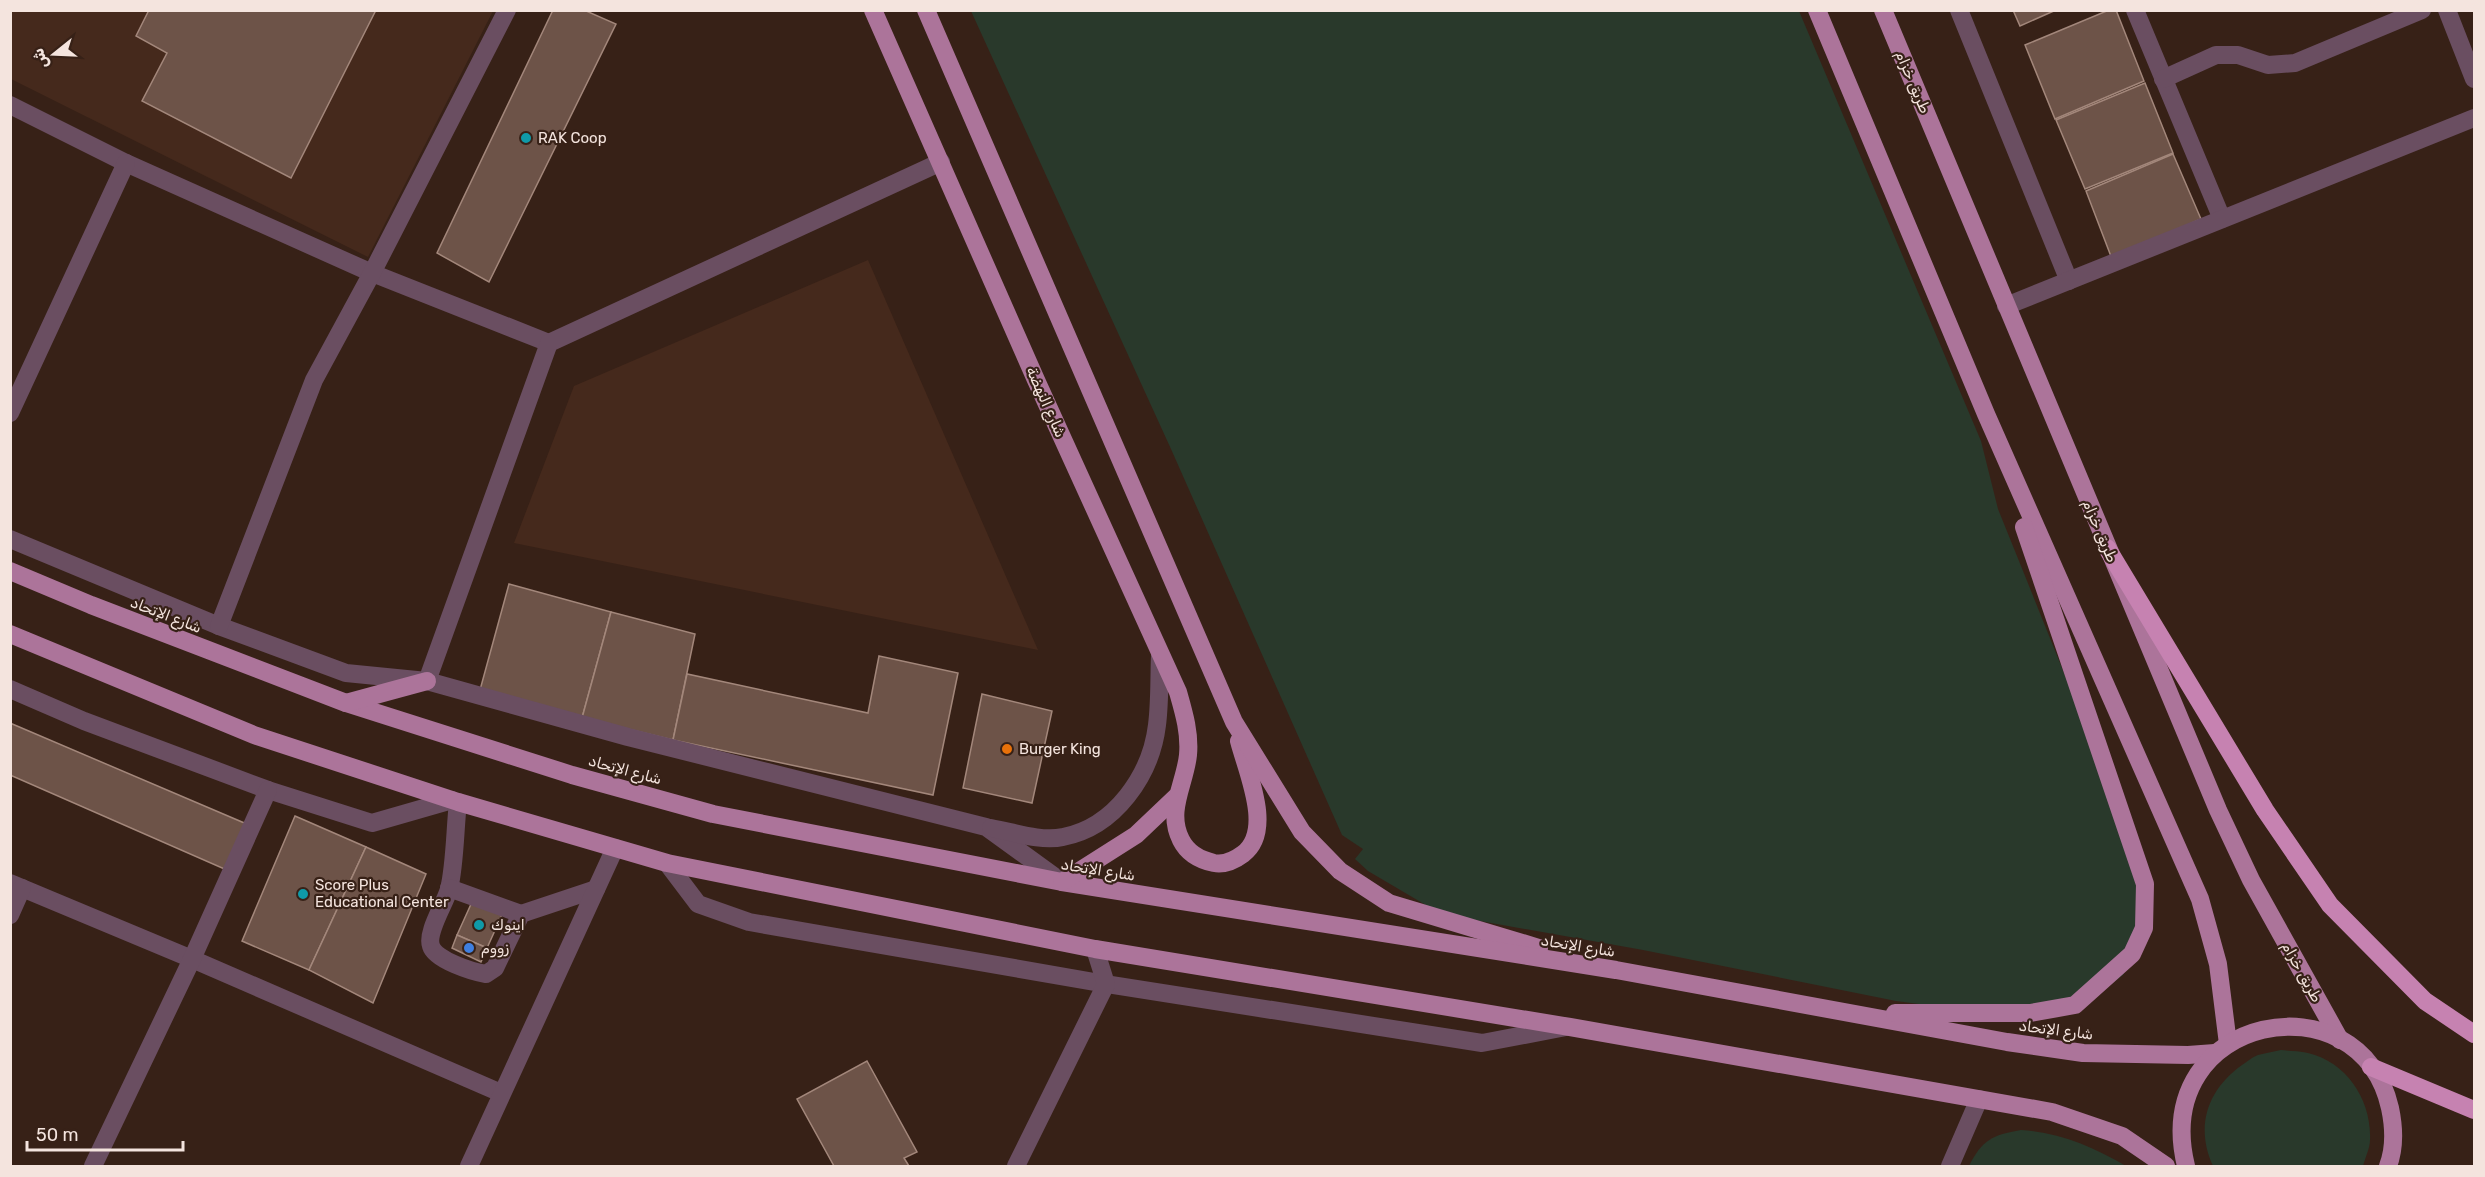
<svg xmlns="http://www.w3.org/2000/svg" width="2485" height="1177" viewBox="0 0 2485 1177" font-family="Rubik,'Noto Sans Arabic',sans-serif">
	<style>
		.built { fill: #45291c }
		.green { fill: #29392b }
		.building { fill: #6d5348; stroke: #a3877b; stroke-width: 1.5 }
		.lines { fill: none; stroke-linecap: round; stroke-linejoin: round }
		.minor { stroke: #6a4e61; stroke-width: 18 }
		.major { stroke: #ac749a; stroke-width: 18 }
		.highway { stroke: #c682b1; stroke-width: 18 }
		.culture-dot { fill: #0f9aa8; stroke: #372117; stroke-width: 2 }
		.food-dot { fill: #e8710a; stroke: #372117; stroke-width: 2 }
		.shop-dot { fill: #3f7fe0; stroke: #372117; stroke-width: 2 }
		.labels { text-anchor: middle; dominant-baseline: central; stroke-width: 4.5; stroke-linejoin: round; paint-order: stroke }
		.street-label { font-size: 15px; fill: #f4e4de; stroke: #372117 }
		.poi-label { font-size: 15px; fill: #f4e4de; stroke: #372117; text-anchor: start }
	</style>
	<rect width="100%" height="100%" fill="#372117"/>
	<g class="built">
		<polygon points="10,11 493,11 368,257 11,79"/>
		<polygon points="868,260 1038,650 514,543 574,386"/>
	</g>
	<g class="green">
		<polygon points="971,11 1799,11 1981,441 1998,509 2141,864 2143,940 2123,975 2093,998 2018,1017 1896,1001 1643,950 1441,914 1368,871 1355,859 1363,849 1342,835 1171,449"/>
		<path d="M2281 1050C2289 1051 2299 1051 2308 1053 2347 1062 2372 1101 2370 1140 2370 1148 2365 1158 2363 1166H2213C2195 1127 2207 1090 2242 1065 2247 1062 2252 1057 2258 1055 2265 1053 2273 1052 2281 1050Z"/>
		<path d="M2021 1130C2058 1132 2094 1147 2126 1166H1969C1982 1140 1992 1135 2021 1130Z"/>
	</g>
	<g class="building">
		<polygon points="149,10 376,10 291,178 142,101 167,53 136,36"/>
		<polygon points="553,10 584,10 616,24 489,282 437,253"/>
		<polygon points="2013,10 2056,10 2020,26"/>
		<polygon points="2109,10 2116,10 2144,81 2055,119 2025,45"/>
		<polygon points="2145,83 2173,153 2085,189 2056,120"/>
		<polygon points="2173,154 2201,219 2112,259 2086,191"/>
		<polygon points="509,584 611,612 582,718 480,690"/>
		<polygon points="611,612 695,634 673,740 582,718"/>
		<polygon points="879,656 958,673 933,795 673,740 687,674 868,713"/>
		<polygon points="982,694 1052,711 1032,803 963,788"/>
		<polygon points="10,723 249,825 229,871 10,775"/>
		<polygon points="295,816 366,847 309,970 242,941"/>
		<polygon points="366,847 426,874 373,1003 309,970"/>
		<polygon points="472,902 502,915 487,948 457,935"/>
		<polygon points="457,935 487,948 481,962 452,948"/>
		<polygon points="867,1061 917,1152 904,1158 909,1166 834,1166 797,1099"/>
	</g>
	<g class="lines">
		<g class="minor">
			<polyline points="1959,10 2069,281"/>
			<polyline points="2135,10 2222,219"/>
			<polyline points="2447,10 2474,79"/>
			<polyline points="2163,79 2216,55 2238,55 2268,65 2295,63 2422,10"/>
			<polyline points="10,105 126,163 372,273 549,343"/>
			<polyline points="2006,306 2474,118"/>
			<polyline points="10,413 126,163"/>
			<polyline points="10,539 219,626 346,673 427,681 628,737 986,827 1062,882"/>
			<polyline points="219,626 314,380 372,273 507,10"/>
			<polyline points="427,681 549,343 941,162"/>
			<polyline points="10,689 84,721 268,790 372,823 452,800"/>
			<path d="M458 802C455 828 455 865 449 889 445 904 426 932 431 946 435 960 473 972 486 974L495 968 521 914 596 889"/>
			<path d="M991 828C1013 832 1041 842 1063 837 1115 827 1151 775 1157 725 1160 702 1159 678 1160 656"/>
			<polyline points="667,863 698,904 749,922 1106,984 1482,1043 1566,1027"/>
			<polyline points="10,883 192,959 501,1093"/>
			<polyline points="449,888 521,914"/>
			<polyline points="10,915 22,888"/>
			<polyline points="93,1166 192,959 268,790"/>
			<polyline points="469,1166 615,848"/>
			<polyline points="1016,1166 1106,984 1095,949"/>
			<polyline points="1950,1166 1979,1099"/>
		</g>
		<g class="major">
			<path d="M873 10 1036 380 1178 692C1184 713 1190 733 1188 755 1185 784 1166 811 1181 840 1188 854 1200 860 1214 863 1225 865 1235 860 1243 854 1274 831 1247 772 1239 741"/>
			<polyline points="926,10 1234,722 1302,832 1340,871 1389,903 1539,948"/>
			<polyline points="1817,10 1986,414 2200,899 2218,964 2228,1044"/>
			<polyline points="1883,10 2218,810 2251,880 2340,1040"/>
			<polyline points="10,571 91,605 346,703 572,775 713,814 1062,882 1616,970 2007,1042 2083,1053 2188,1055 2215,1053"/>
			<polyline points="10,634 254,735 458,802 667,863 1095,949 1570,1027 2052,1112 2122,1136 2166,1166"/>
			<polyline points="346,703 427,681"/>
			<polyline points="1062,882 1136,835 1176,797"/>
			<polyline points="1895,1013 2030,1013 2075,1005 2132,954 2144,928 2145,884 2024,527"/>
			<path d="M2186 1166C2149 1014 2360 974 2390 1108 2394 1127 2395 1148 2388 1166"/>
		</g>
		<g class="highway">
			<polyline points="2107,548 2265,810 2330,905 2425,1001 2474,1034"/>
			<polyline points="2371,1067 2474,1110"/>
		</g>
	</g>
	<g class="culture-dot">
		<circle cx="526" cy="138" r="6"/>
		<circle cx="303" cy="894" r="6"/>
		<circle cx="479" cy="925" r="6"/>
	</g>
	<circle class="food-dot" cx="1007" cy="749" r="6"/>
	<circle class="shop-dot" cx="469" cy="948" r="6"/>
	<g class="labels">
		<g class="street-label">
			<text transform="translate(1913 82) rotate(67)">طريق خزام</text>
			<text transform="translate(1046 402) rotate(66)">شارع النهضة</text>
			<text transform="translate(2100 531) rotate(67)">طريق خزام</text>
			<text transform="translate(166 615) rotate(21)">شارع الإتحاد</text>
			<text transform="translate(625 770) rotate(15)">شارع الإتحاد</text>
			<text transform="translate(1098 870) rotate(9)">شارع الإتحاد</text>
			<text transform="translate(1578 946) rotate(9)">شارع الإتحاد</text>
			<text transform="translate(2302 972) rotate(61)">طريق خزام</text>
			<text transform="translate(2056 1030) rotate(7)">شارع الإتحاد</text>
		</g>
		<g class="poi-label">
			<text x="538" y="138">RAK Coop</text>
			<text x="1019" y="749">Burger King</text>
			<text x="315" y="885">Score Plus<tspan x="315" dy="17">Educational Center</tspan></text>
			<text x="491" y="925">اينوك</text>
			<text x="481" y="948">زووم</text>
		</g>
	</g>
	<rect width="2485" height="1177" fill="none" stroke="#f4e4de" stroke-width="24"/>
	<g transform="translate(54 54) rotate(252)" stroke="#372117" stroke-width="4.5" paint-order="stroke">
	<path d="M0-4.5L10 22L0 15L-10 22Z" fill="#f4e4de"/>
	<text y="-9" font-size="16" font-weight="bold" text-anchor="middle" fill="#f4e4de">ش</text>
	</g>
	<path d="M27 1141v9h156v-9" fill="none" stroke="#f4e4de" stroke-width="3"/>
	<text x="36" y="1141" font-size="18" fill="#f4e4de" stroke="#372117" stroke-width="4.5" paint-order="stroke">50 m</text>
</svg>
